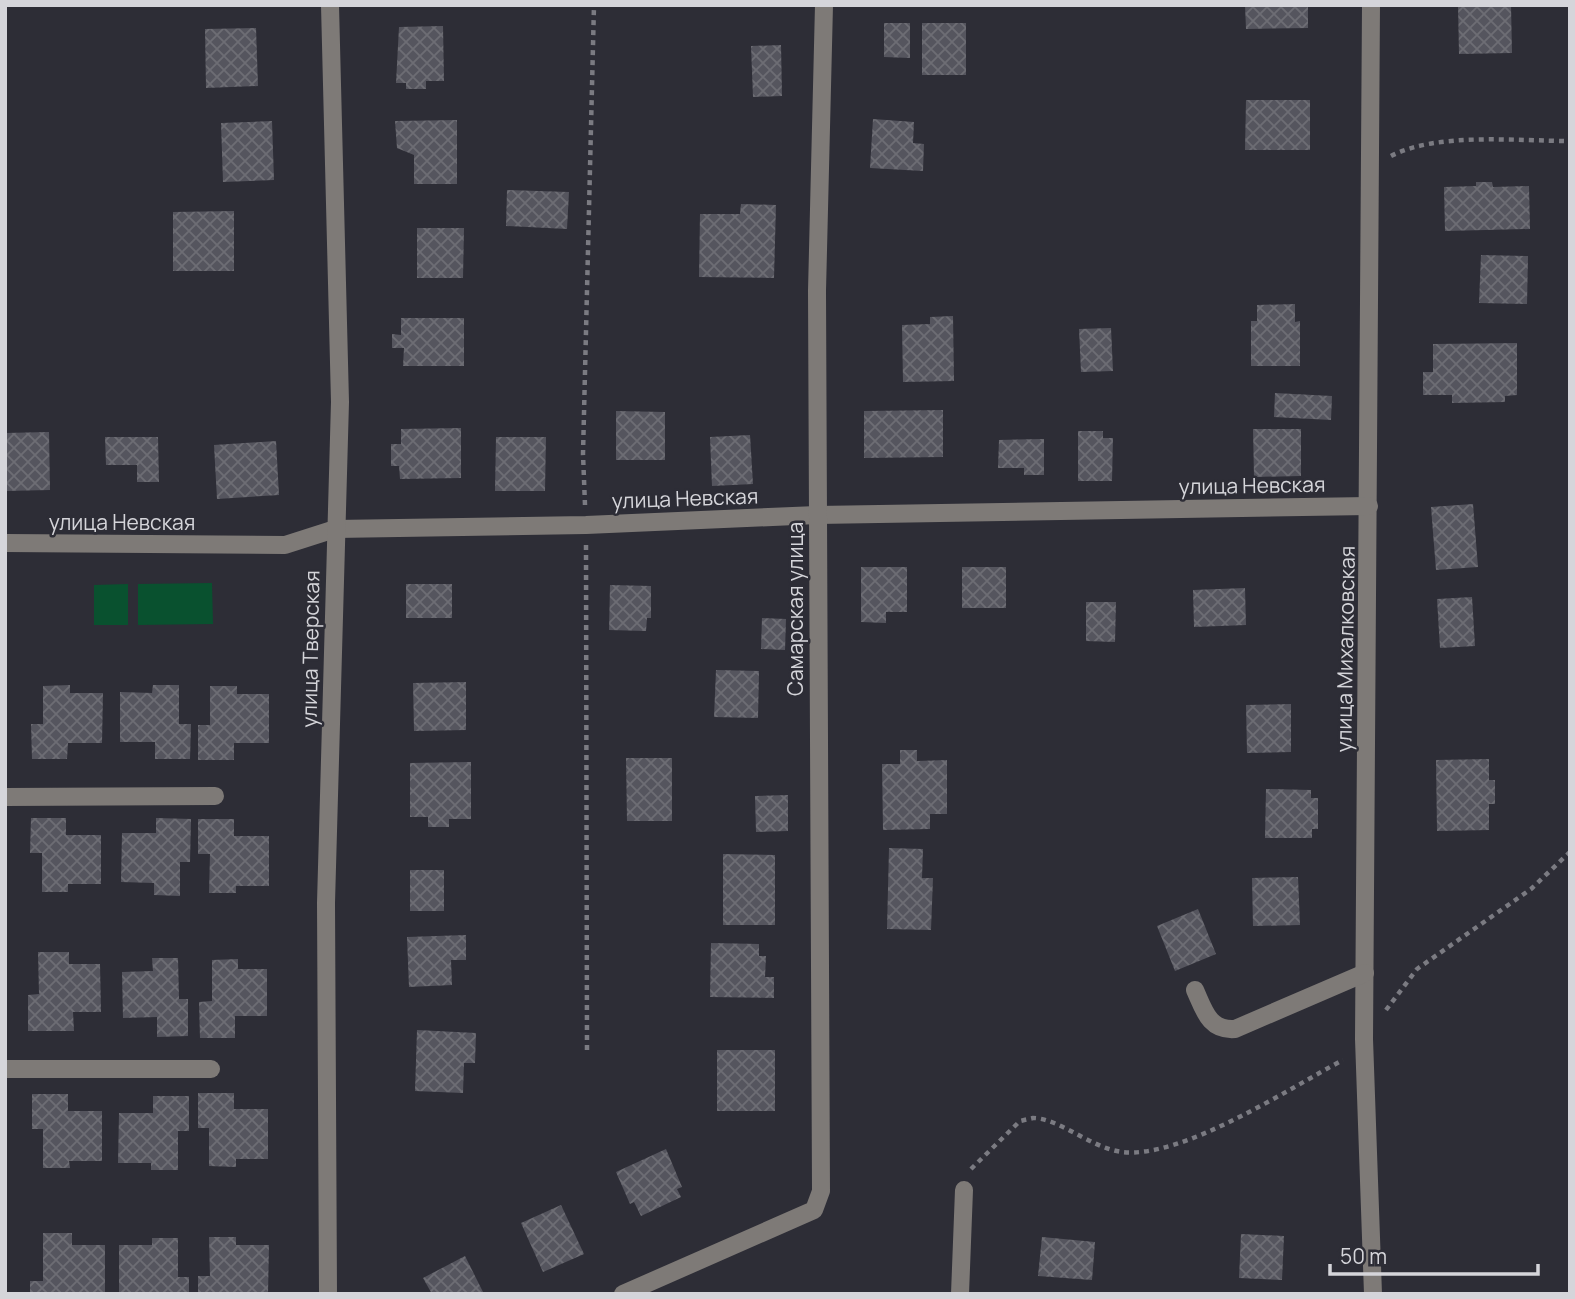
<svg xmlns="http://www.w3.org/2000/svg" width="1575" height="1299" viewBox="0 0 1575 1299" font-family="Manrope,sans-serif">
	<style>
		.park { fill: #09512f }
		.building { fill: url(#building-cross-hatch) }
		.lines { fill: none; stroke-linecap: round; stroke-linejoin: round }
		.path { stroke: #7b7b82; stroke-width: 4.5; stroke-dasharray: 5 5; stroke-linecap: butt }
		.minor { stroke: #7e7a77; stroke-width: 18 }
		.labels { text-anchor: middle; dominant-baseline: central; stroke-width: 5; stroke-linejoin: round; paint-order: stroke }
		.street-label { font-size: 21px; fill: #d5d5da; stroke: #2d2d36 }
	</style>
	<defs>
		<pattern id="building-cross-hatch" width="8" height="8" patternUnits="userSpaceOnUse" patternTransform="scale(1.75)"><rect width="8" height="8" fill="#55555e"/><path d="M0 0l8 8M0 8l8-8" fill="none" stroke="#6d6d74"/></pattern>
	</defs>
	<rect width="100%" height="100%" fill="#2d2d36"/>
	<g class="park">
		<polygon points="212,583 213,624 138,625 138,584"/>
		<polygon points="128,584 128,625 94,625 94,585"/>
	</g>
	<g class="building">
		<polygon points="1245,5 1308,5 1308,28 1246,29"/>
		<polygon points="1458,5 1511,5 1512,53 1459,54"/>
		<polygon points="884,23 910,23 910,58 884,57"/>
		<rect x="922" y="23" width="44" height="52"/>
		<polygon points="443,26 444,81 426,81 426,89 406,89 406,83 396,83 399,27"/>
		<polygon points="256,28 258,86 206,88 205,29"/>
		<polygon points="781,45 782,96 753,97 751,46"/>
		<polygon points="1246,100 1310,100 1310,150 1245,150"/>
		<polygon points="873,119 914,122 913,143 924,144 923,171 870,168"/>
		<polygon points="457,120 457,184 414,184 414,155 397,148 395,121"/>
		<polygon points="272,121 274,180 223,182 221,123"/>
		<polygon points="1476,182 1492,182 1493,187 1529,186 1530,229 1445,231 1444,187 1476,186"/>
		<polygon points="507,190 569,192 567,229 506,226"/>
		<polygon points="741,204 776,205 774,278 699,277 700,214 740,214"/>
		<polygon points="234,211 234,271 173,271 173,212"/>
		<polygon points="417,228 464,228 463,278 417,278"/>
		<polygon points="1481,255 1528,256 1527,304 1479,303"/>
		<polygon points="1295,304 1295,322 1300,321 1300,366 1251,366 1251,321 1257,321 1257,305"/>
		<polygon points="953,316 954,381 903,382 902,325 930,324 930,317"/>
		<polygon points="401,318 464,318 464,366 403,366 404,348 392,348 392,334 401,335"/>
		<polygon points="1111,328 1113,371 1081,372 1079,329"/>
		<polygon points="1517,343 1517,395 1505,396 1505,402 1452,403 1452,395 1423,395 1423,372 1433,372 1433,344"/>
		<polygon points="1275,393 1332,396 1331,420 1274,417"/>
		<polygon points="943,410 943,457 864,458 864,411"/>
		<polygon points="616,411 665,412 665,460 616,460"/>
		<polygon points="461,428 461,478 400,479 399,466 391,466 391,444 401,444 401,429"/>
		<polygon points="1253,429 1301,429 1301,476 1254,477"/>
		<polygon points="1078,431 1103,431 1103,438 1113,438 1112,481 1078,481"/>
		<polygon points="49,432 50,490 5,491 5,433"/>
		<polygon points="750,435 753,484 712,486 710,437"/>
		<polygon points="105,437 158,437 159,482 137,482 137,465 106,465"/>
		<polygon points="496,437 546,437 545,491 495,491"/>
		<polygon points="1044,439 1044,475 1024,475 1024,468 998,468 999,440"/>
		<polygon points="276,441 279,495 217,499 214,445"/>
		<polygon points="1473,504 1478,567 1436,570 1431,507"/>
		<polygon points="861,567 907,567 907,612 886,612 886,623 861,622"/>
		<rect x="962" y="567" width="44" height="41"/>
		<rect x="406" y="584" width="46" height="34"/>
		<polygon points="610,585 651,586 651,618 647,618 646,631 609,630"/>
		<polygon points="1245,588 1246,625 1194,627 1193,590"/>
		<polygon points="1472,597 1475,646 1440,648 1437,599"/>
		<polygon points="1086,602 1116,602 1115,642 1086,641"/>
		<polygon points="762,618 786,619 785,650 761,649"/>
		<polygon points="716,670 759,671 758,718 714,717"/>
		<polygon points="466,682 466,730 414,731 413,683"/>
		<polygon points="70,685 70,693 103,693 102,743 68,743 67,759 32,759 31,724 43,724 43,686"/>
		<polygon points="153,685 179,685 179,724 191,724 190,759 155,759 155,742 120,742 120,692 152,693"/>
		<polygon points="210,686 237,686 237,694 269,694 269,743 234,743 234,760 198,760 198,725 210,725"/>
		<polygon points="1291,704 1291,752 1247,753 1246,705"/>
		<polygon points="900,750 917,750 917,761 947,760 947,814 930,814 930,829 883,830 882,764 900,764"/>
		<polygon points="626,758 672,758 672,821 627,821"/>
		<polygon points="1489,759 1489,780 1495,780 1495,804 1489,804 1489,830 1437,831 1436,760"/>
		<polygon points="471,762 471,819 449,819 449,827 428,827 428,817 410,817 410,763"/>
		<polygon points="1266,789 1311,790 1311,798 1318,798 1318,829 1312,829 1312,838 1265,838"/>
		<polygon points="788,795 788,831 756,832 755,796"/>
		<polygon points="31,818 66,818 66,835 101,835 101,884 68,884 68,892 42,892 42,853 30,853"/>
		<polygon points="156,818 191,819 190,862 180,862 180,896 154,895 154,883 121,882 122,833 156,833"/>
		<polygon points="198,819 234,819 234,836 269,836 269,886 236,886 236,893 209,893 210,854 198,854"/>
		<polygon points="889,848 923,849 922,878 933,878 931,930 887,929"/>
		<polygon points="723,854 775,855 775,925 723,925"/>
		<rect x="410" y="870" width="34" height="41"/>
		<polygon points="1298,877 1300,925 1253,926 1252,878"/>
		<polygon points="1198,909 1216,954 1175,971 1157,926"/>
		<polygon points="466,935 466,960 451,960 452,985 409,987 407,937"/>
		<polygon points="711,943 759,944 759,956 766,956 765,977 774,977 774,998 710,997"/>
		<polygon points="38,952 69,952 69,964 100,964 101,1012 73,1012 74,1031 28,1031 28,995 39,994"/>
		<polygon points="152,958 178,958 179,999 188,999 188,1036 157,1037 157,1017 123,1018 122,972 153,971"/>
		<polygon points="238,959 238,969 267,969 267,1016 235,1016 235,1038 200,1038 199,1002 212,1001 212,960"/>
		<polygon points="417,1030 476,1033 475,1063 464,1063 463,1093 415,1091"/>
		<rect x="717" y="1050" width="58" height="61"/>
		<polygon points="198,1093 234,1093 234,1109 268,1109 268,1159 236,1159 236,1167 209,1166 209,1128 198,1128"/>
		<polygon points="32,1094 68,1094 68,1111 102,1111 102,1161 69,1161 70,1168 43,1168 43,1129 32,1129"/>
		<polygon points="153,1096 189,1096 189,1131 178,1131 178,1170 151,1170 151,1163 118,1163 119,1113 153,1113"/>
		<polygon points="666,1149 682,1187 677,1189 681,1197 641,1216 634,1202 630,1204 616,1172"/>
		<polygon points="561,1205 584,1254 543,1272 521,1223"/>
		<polygon points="43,1233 72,1233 72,1245 105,1245 105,1294 30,1294 30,1281 43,1281"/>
		<polygon points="1241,1234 1284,1236 1282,1280 1239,1278"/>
		<polygon points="209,1237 236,1237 236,1245 269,1245 268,1294 198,1294 198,1276 210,1276"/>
		<polygon points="1042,1237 1095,1242 1092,1280 1038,1276"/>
		<polygon points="152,1238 178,1238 178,1277 189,1277 189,1294 119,1294 119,1245 152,1245"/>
		<polygon points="465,1256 484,1294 432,1294 423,1278"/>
	</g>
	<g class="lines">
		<g class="path">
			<path d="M1391 156C1437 132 1518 141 1570 141"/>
			<polyline points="585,505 583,454 594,5"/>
			<polyline points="586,545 587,1051"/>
			<polyline points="1386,1010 1417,969 1531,889 1570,852"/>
			<path d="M971 1169 1020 1121 1033 1118C1059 1118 1091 1148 1122 1152 1182 1159 1288 1089 1343 1060"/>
		</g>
		<g class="minor">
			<polyline points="1371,5 1364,1039 1373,1294"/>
			<polyline points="5,543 285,545 335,529 586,525 817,515 1369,506"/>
			<polyline points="5,797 215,796"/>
			<path d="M1195 990C1204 1010 1209 1031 1235 1029L1365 973"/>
			<polyline points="5,1069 211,1069"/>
			<polyline points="328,1294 326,903 340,402 330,5"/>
			<polyline points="623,1294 814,1210 821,1191 817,291 824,5"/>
			<polyline points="960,1294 964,1190"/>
		</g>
	</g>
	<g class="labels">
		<g class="street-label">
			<text transform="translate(1252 485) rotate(-1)">улица Невская</text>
			<text transform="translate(685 498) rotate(-2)">улица Невская</text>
			<text x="122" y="522">улица Невская</text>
			<text transform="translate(795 609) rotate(-90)">Самарская улица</text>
			<text transform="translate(310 649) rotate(-89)">улица Тверская</text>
			<text transform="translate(1345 649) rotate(-89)">улица Михалковская</text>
		</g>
	</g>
	<rect width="1575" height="1299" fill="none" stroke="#d5d5da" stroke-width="14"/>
	<path d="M1330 1264v10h208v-10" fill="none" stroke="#d5d5da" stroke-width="3.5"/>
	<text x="1340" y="1264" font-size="21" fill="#d5d5da" stroke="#2d2d36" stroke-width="5" paint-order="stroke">50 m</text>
</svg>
